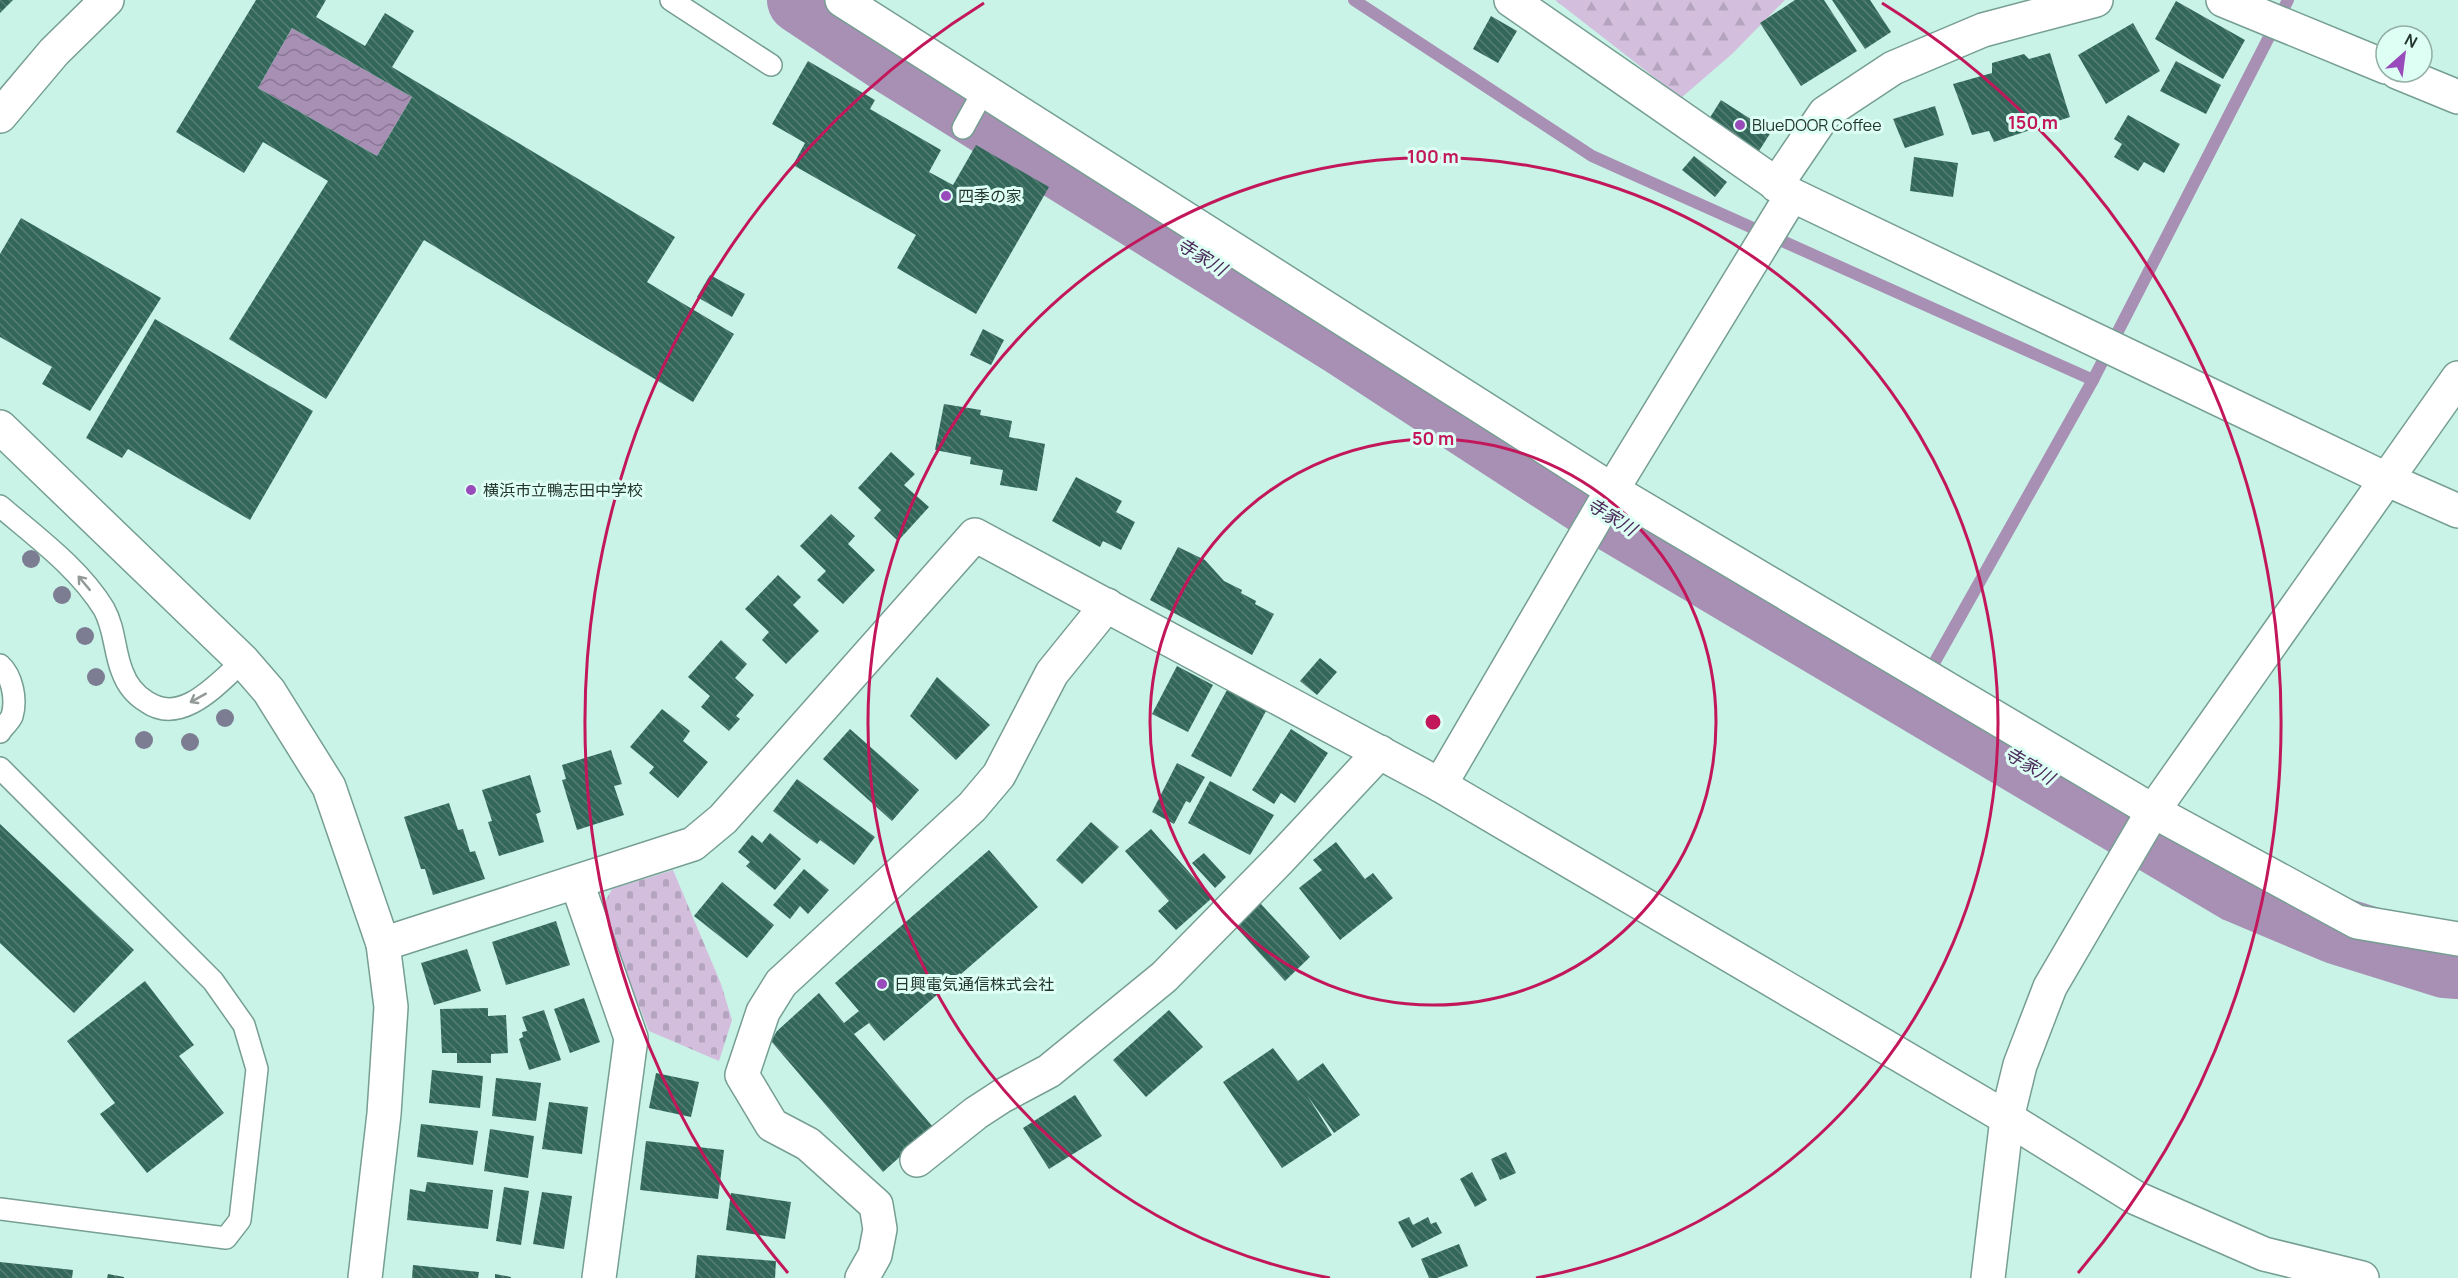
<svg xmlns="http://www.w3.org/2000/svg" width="2458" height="1278" viewBox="0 0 2458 1278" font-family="Manrope,'Noto Sans JP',sans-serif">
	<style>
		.forest { fill: url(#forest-firs) }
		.cemetery { fill: url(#cemetery-stones) }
		.water { fill: url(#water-waves) }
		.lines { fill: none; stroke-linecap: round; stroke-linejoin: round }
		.stream { stroke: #a890b5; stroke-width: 12 }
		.river { stroke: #a890b5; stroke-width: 68 }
		.building { fill: url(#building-back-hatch); fill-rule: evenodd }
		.service-casing { stroke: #769e92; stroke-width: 24 }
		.minor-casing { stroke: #769e92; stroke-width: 36 }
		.tertiary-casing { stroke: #769e92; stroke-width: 36 }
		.service { stroke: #fff; stroke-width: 21 }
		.minor { stroke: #fff; stroke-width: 33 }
		.tertiary { stroke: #fff; stroke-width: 33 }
		.tree { fill: #7c7d92 }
		.oneway { stroke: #929a98 }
		.ring { fill: none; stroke: #c2185b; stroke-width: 3 }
		.poi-dot { fill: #994bbc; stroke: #ddfff4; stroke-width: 2 }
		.labels { text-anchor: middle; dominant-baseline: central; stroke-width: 6; stroke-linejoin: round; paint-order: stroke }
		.poi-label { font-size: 16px; fill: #253530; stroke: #ddfff4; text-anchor: start }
		.water-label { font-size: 18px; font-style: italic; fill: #4a295a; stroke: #ddfff4 }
		.centre { fill: #c2185b; stroke: #ddfff4; stroke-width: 3 }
		.ring-label { font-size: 18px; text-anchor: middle; font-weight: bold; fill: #c2185b; stroke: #ddfff4; stroke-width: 6; stroke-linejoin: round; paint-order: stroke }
	</style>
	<defs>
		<pattern id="forest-firs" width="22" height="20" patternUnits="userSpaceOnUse" patternTransform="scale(1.5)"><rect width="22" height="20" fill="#d3bede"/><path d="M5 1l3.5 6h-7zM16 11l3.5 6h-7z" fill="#b5a4bf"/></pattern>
		<pattern id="cemetery-stones" width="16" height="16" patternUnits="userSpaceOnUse" patternTransform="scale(1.5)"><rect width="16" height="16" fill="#d3bede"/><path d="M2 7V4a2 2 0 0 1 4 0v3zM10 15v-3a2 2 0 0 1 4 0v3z" fill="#b5a4bf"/></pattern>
		<pattern id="water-waves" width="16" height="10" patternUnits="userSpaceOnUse" patternTransform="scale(1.5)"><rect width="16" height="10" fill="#a890b5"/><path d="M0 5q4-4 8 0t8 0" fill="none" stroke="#897694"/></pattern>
		<pattern id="building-back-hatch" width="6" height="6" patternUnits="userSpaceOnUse" patternTransform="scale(1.5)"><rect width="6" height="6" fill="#33675a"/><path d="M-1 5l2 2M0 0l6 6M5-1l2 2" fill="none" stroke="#567e74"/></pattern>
	</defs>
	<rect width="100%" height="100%" fill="#c9f3e7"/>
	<polygon class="forest" points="1555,0 1785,0 1732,54 1681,98"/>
	<polygon class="cemetery" points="673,870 721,984 732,1020 719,1061 649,1031 601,909 612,889"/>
	<polygon class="water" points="292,28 412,97 377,156 258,88"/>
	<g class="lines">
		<g class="stream">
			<polyline points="1354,0 1592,156 2093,380"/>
			<polyline points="1915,697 2093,380 2288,0"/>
		</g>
		<polyline class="river" points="801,0 891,60 1343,342 1618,521 2238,889 2336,930 2445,964 2458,965"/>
	</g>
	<g class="building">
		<polygon points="0,0 13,0 0,13"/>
		<path d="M256 0H326L316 17 365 46 385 13 414 31 392 67 675 237 647 282 734 334 693 402 424 240 326 399 229 339 328 181 263 142 244 173 176 132ZM292 28 412 97 377 156 258 88Z"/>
		<polygon points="1795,0 1824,0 1857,51 1801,86 1760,23"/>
		<polygon points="1832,0 1870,0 1891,32 1865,49"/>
		<polygon points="2176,1 2245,40 2223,79 2155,39"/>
		<polygon points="1491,16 1517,31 1498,63 1473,49"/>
		<polygon points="2133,23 2160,71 2106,104 2078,55"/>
		<polygon points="2050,53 2070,117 1994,142 1989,131 1972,135 1953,84 1992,73 1992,63 2024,54 2029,59"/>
		<polygon points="808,61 875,100 870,109 941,150 929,172 953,185 976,145 1049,187 976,314 897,268 916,235 793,165 805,143 772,124"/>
		<polygon points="2176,61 2221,85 2206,114 2160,91"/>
		<polygon points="1721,100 1771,132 1759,151 1709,119"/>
		<polygon points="1935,106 1944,135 1905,148 1893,119"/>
		<polygon points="2128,115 2180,144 2164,173 2144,162 2138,171 2114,157 2122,144 2114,139"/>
		<polygon points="1694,156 1727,182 1715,197 1682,170"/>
		<polygon points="1914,157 1958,163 1953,197 1910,191"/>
		<polygon points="21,218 161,298 90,411 42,384 52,367 0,337 0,254"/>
		<polygon points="710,275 745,294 732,317 697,297"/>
		<polygon points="155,319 313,411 250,520 128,449 122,458 86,438"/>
		<polygon points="983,329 1004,340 991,365 970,355"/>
		<polygon points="944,404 981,410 980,415 1012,421 1009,437 1045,444 1037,491 1000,485 1003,470 970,464 971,457 935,450"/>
		<polygon points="891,452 915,474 904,485 929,507 898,541 874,518 881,510 858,488"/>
		<polygon points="1076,477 1122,501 1116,512 1135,522 1121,550 1103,541 1100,547 1052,521"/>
		<polygon points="831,514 855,536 848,544 875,570 843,604 817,580 826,571 800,546"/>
		<polygon points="1178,547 1205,560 1224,581 1242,590 1241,593 1256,601 1255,604 1274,614 1252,655 1150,600"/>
		<polygon points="778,575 801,597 793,605 819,631 786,664 762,640 769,632 745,609"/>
		<polygon points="721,640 747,664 735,678 754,695 736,716 740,719 729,731 701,707 710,696 688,677"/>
		<polygon points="1320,658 1337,672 1317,695 1300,681"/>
		<polygon points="1177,666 1213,685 1188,732 1152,714"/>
		<polygon points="937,677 990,725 956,760 910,716"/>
		<polygon points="1227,690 1266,711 1231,777 1191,756"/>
		<polygon points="662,709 690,731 683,741 708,762 678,798 649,773 654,767 630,747"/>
		<polygon points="850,729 919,790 892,821 823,759"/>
		<polygon points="1291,729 1328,753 1295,803 1281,793 1274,804 1252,790"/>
		<polygon points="611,750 622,784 614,786 624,815 577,830 562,780 566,779 562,765"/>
		<polygon points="1177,763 1205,777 1190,803 1186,801 1174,824 1152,812"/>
		<polygon points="530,775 541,812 536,814 544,842 499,856 488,822 492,821 482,790"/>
		<polygon points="797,779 875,837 854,865 820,840 817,844 773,811"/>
		<polygon points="1210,781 1274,815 1250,855 1188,823"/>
		<polygon points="449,803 458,830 463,829 470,852 475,851 485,879 433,895 425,869 421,869 404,817"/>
		<polygon points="1091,822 1119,847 1082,884 1056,860"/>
		<polygon points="0,824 134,950 74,1013 0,943"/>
		<polygon points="1151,829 1212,898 1176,930 1158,911 1169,901 1125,851"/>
		<polygon points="770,833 801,859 775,890 746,866 750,862 738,852 752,835 762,843"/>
		<polygon points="1336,842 1365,879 1373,873 1393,898 1340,940 1299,888 1322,870 1313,860"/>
		<polygon points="989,850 1038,907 884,1041 869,1023 854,1034 933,1127 883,1172 771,1041 777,1031 819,993 844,1023 859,1011 835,983"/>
		<polygon points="1204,853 1226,877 1215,888 1192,863"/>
		<polygon points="804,869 829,890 808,914 800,906 790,919 773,905"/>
		<polygon points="722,882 774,925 747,958 694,916"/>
		<polygon points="1260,903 1310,957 1285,981 1235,926"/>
		<polygon points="556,921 570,965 506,985 492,942"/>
		<polygon points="467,949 481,991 434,1005 421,963"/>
		<polygon points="145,981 194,1045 179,1056 224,1113 147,1173 100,1114 115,1103 67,1041"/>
		<polygon points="584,998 600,1042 570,1053 554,1009"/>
		<polygon points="488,1008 488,1016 506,1015 508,1053 491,1054 491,1063 457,1063 457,1053 442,1053 440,1009"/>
		<polygon points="544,1010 561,1060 529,1070 519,1039 523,1037 522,1032 527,1031 522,1017"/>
		<polygon points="1169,1010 1203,1047 1146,1097 1113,1060"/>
		<polygon points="1273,1048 1298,1081 1323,1063 1360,1115 1334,1133 1307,1095 1332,1135 1282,1168 1223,1082"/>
		<polygon points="432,1070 483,1076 480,1108 429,1103"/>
		<polygon points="656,1073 699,1082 691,1117 649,1108"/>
		<polygon points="496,1078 541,1083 536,1121 492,1116"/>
		<polygon points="1075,1095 1102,1136 1049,1169 1023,1128"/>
		<polygon points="549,1102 588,1107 582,1154 542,1149"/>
		<polygon points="421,1124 478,1131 473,1165 417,1157"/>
		<polygon points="490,1129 534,1136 528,1178 484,1171"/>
		<polygon points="646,1141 724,1150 718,1199 640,1190"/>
		<polygon points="1506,1152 1516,1173 1500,1180 1491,1159"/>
		<polygon points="1472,1172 1487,1200 1475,1207 1460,1179"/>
		<polygon points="427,1182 493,1190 488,1229 407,1220 410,1189 425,1192"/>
		<polygon points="504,1187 529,1191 521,1245 496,1241"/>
		<polygon points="542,1192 572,1196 564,1249 533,1244"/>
		<polygon points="731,1193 791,1202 785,1239 726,1230"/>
		<polygon points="1409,1217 1413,1225 1428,1217 1431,1224 1436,1222 1442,1233 1412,1248 1398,1222"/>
		<polygon points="1459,1244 1468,1266 1437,1278 1429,1278 1421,1259"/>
		<polygon points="697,1255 776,1261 775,1278 695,1278"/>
		<polygon points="0,1262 73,1270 72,1278 0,1278"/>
		<polygon points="413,1265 479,1272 478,1278 412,1278"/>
		<polygon points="108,1274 124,1277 124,1278 107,1278"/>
		<polygon points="495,1274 511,1277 511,1278 495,1278"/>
	</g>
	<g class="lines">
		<g class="service-casing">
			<g id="service">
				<polyline points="671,0 771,65"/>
				<polyline points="963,128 984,90"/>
				<path d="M0 506C36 537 79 568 104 609 115 629 114 651 122 671 127 685 135 695 147 702 182 726 218 683 243 661"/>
				<path d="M0 665C12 676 17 699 12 716 10 721 3 727 0 732"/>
				<polyline points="0,768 213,981 244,1025 257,1069 240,1220 226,1238 0,1209"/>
			</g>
		</g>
		<g class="minor-casing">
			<g id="minor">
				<polyline points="842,0 1612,490 2153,811 2357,922 2458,939"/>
				<polyline points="1511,0 1792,195 2388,480 2458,511"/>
				<polyline points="2223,0 2386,67"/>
				<polyline points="2397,72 2458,97"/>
				<polyline points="1776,185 1825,113 1893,68 1983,30 2096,0"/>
				<polyline points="1440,785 1612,490 1792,195"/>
				<polyline points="577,883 631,1038 599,1278"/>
				<polyline points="383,944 693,844 723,819 975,535 1440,785 2007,1118 2136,1198 2264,1254 2362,1278"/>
				<polyline points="917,1160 976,1113 1002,1096 1049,1071 1164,977 1278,861 1380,752"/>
				<polyline points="862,1278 875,1255 880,1229 876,1205 808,1144 772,1125 742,1075 763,1012 781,983 972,807 999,775 1052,673 1107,605"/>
				<polyline points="1988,1278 2007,1118 2020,1065 2050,987 2153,811 2458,378"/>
			</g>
		</g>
		<g class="tertiary-casing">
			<g id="tertiary">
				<polyline points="0,116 54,52 107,0"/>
				<polyline points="0,427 243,661 269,691 329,787 383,944 391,1007 384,1114 365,1278"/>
			</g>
		</g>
		<use href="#service" class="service"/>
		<use href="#minor" class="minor"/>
		<use href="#tertiary" class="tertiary"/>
	</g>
	<g class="tree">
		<circle cx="31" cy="559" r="9"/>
		<circle cx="62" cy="595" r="9"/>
		<circle cx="85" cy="636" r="9"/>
		<circle cx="96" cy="677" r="9"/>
		<circle cx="225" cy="718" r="9"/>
		<circle cx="144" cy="740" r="9"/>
		<circle cx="190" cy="742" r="9"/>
	</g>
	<defs><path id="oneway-shaft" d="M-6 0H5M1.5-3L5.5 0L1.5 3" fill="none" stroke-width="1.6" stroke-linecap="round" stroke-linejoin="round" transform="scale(1.5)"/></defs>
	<g class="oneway">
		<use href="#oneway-shaft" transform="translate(84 583) rotate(-130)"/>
		<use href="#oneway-shaft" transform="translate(198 698) rotate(151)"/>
	</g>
	<g class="ring">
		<circle cx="1433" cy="722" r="283"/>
		<path d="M1330 1278A565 565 0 1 1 1536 1278"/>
		<path d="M788 1273A848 848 0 0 1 984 3M1882 3A848 848 0 0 1 2078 1273"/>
	</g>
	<g class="poi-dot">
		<circle cx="1740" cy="125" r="6"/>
		<circle cx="946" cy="196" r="6"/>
		<circle cx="471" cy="490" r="6"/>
		<circle cx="882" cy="984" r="6"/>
	</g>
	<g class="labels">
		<g class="poi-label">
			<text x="1752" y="125">BlueDOOR Coffee</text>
			<text x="958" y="196">四季の家</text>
			<text x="483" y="490">横浜市立鴨志田中学校</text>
			<text x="894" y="984">日興電気通信株式会社</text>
		</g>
		<g class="water-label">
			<text transform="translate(1202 256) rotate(32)">寺家川</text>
			<text transform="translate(1612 516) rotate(32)">寺家川</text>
			<text transform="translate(2030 765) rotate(31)">寺家川</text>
		</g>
	</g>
	<circle cx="1433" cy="722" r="9" class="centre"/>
	<g class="ring-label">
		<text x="2033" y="129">150 m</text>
		<text x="1433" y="163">100 m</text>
		<text x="1433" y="445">50 m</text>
	</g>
	<g transform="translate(2404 54) rotate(28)"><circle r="28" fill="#ddfff4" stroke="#93aea6" stroke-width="1.5"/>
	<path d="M0-4.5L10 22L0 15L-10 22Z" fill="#994bbc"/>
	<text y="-9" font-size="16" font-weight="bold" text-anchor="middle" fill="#253530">N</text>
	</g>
</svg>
